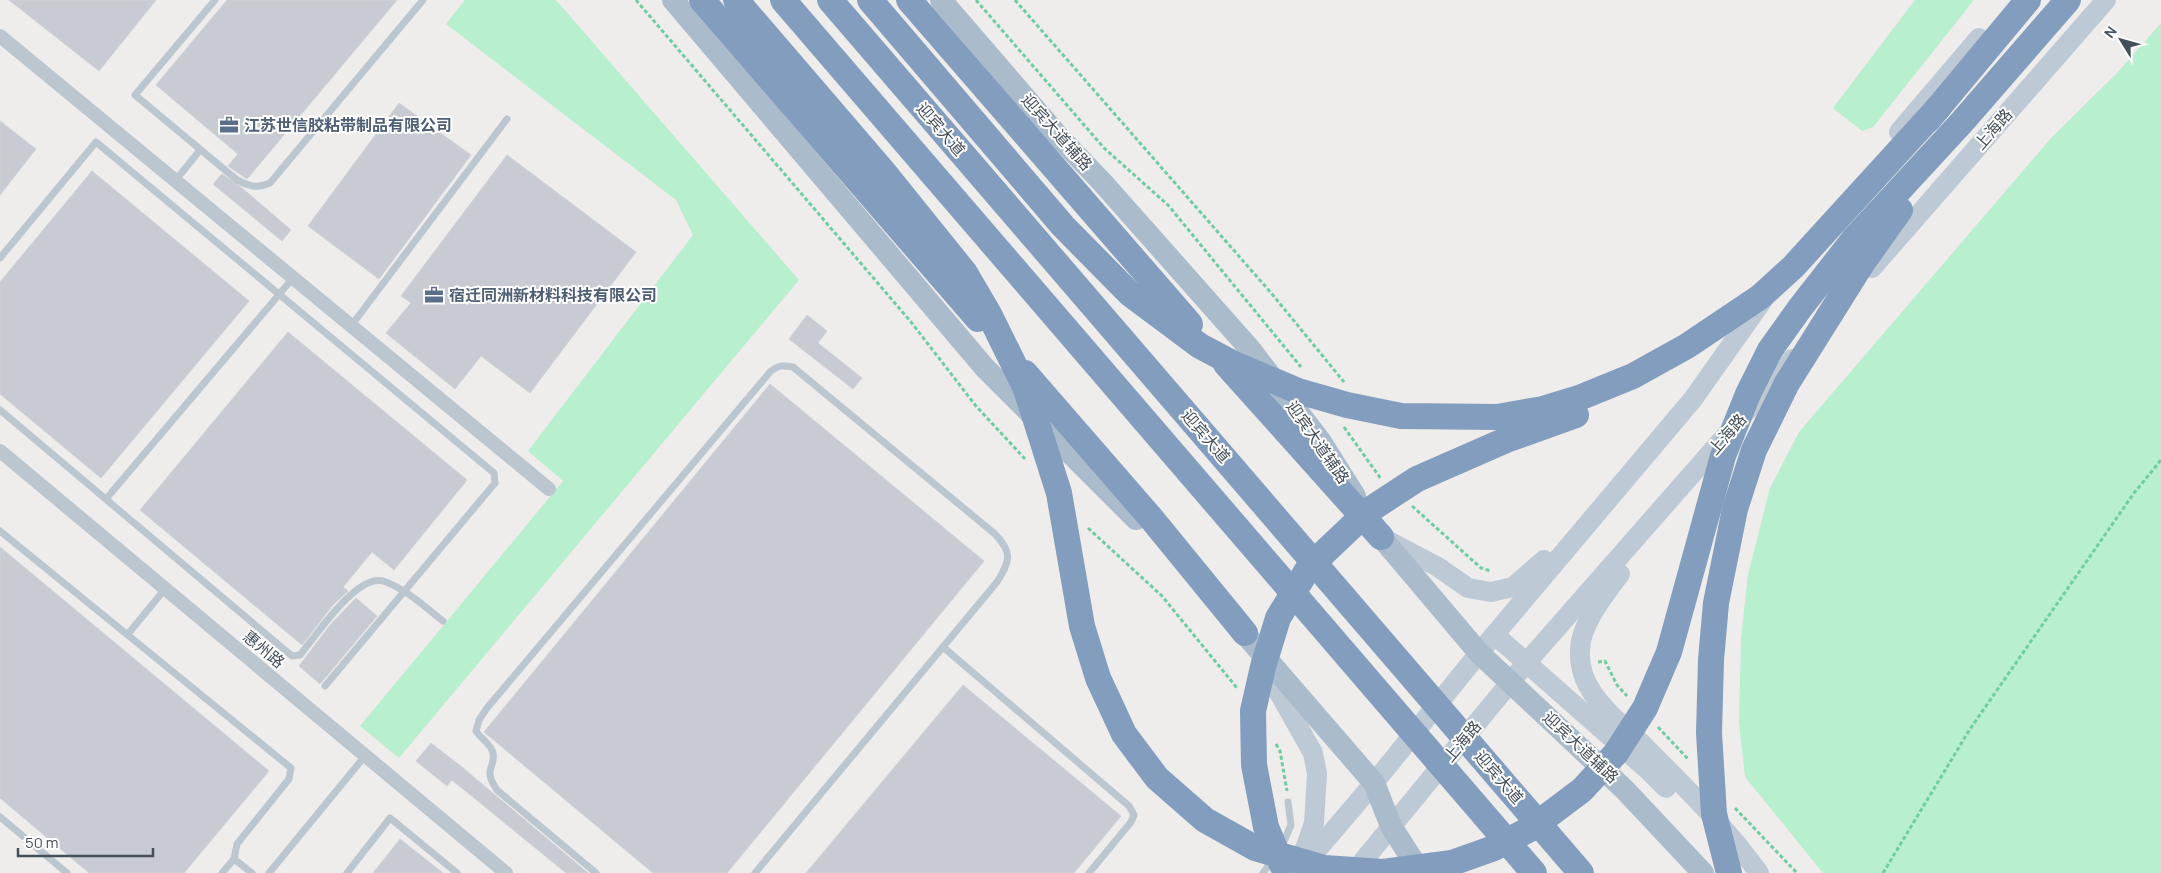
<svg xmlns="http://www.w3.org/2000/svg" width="2161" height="873" viewBox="0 0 2161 873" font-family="Manrope,'Noto Sans SC',sans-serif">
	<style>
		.green { fill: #b8efce }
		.building { fill: #c8cbd1; stroke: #d0d2d8 }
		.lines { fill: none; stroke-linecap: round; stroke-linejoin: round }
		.path { stroke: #70cda0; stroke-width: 3; stroke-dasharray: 4 2.5; stroke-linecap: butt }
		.lane { stroke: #bcc6cf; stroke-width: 7 }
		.street { stroke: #bcc6cf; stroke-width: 14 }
		.secondary { stroke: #bec9d6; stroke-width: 20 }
		.primary { stroke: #abc; stroke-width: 22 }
		.highway { stroke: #829dbd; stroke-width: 26 }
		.labels { text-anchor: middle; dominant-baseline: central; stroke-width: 4; stroke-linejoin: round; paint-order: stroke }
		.service-label { font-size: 16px; font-weight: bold; fill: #4e5e75; stroke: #fff; text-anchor: start }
		.street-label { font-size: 16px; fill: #444f59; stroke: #fff }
	</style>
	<rect width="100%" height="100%" fill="#efecec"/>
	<g class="green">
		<polygon points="465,0 556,0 799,280 399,758 360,726 563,481 528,451 693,235 676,200 446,24"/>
		<polygon points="1915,0 1974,0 1873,127 1862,131 1833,108"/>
		<polygon points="2161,23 2161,873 1823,873 1745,777 1739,723 1741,638 1748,574 1770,488 1799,432 2052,137 2116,74"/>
	</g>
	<g class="building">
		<polygon points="9,0 156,0 99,71"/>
		<polygon points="227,0 397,0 247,179 228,166 238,154 156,85"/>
		<polygon points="399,103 471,155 379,279 308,226"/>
		<polygon points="0,121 36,149 0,195"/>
		<polygon points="507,155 636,252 530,393 481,356 455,389 386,333 411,303 401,296"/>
		<polygon points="92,171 249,301 101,478 0,394 0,282"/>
		<polygon points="222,174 242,188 291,230 282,241 213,184"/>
		<polygon points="807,315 827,331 818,343 862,378 853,389 789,339"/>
		<polygon points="288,332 467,480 394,570 372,552 343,587 348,591 333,605 302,645 140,510"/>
		<polygon points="770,384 984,561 727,873 653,873 484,732"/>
		<polygon points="0,547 269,771 184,873 89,873 0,798"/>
		<polygon points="356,598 377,616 320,684 299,666 330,625"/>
		<polygon points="963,685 1121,816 1074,873 806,873"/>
		<polygon points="431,743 462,767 588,873 566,873 452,780 447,786 416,761"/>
		<polygon points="400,839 443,873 373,873"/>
	</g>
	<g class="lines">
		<g class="path">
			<polyline points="636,0 911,322 976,406 1025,459"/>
			<polyline points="976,0 1104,148 1168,205 1301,367"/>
			<polyline points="1015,0 1272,294 1344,382"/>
			<polyline points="1344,427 1381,479"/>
			<polyline points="1412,506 1481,568 1491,571"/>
			<polyline points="1088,528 1162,596 1237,688"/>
			<polyline points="1598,662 1605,661 1617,685 1627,696"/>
			<polyline points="1658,727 1688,759"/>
			<polyline points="1276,744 1280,751 1287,791"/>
			<polyline points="1735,808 1797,873"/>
			<polyline points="1883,873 1970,729 2134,493 2161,460"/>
		</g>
		<g class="lane">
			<path d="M215 0 135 95 237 180C249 186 256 189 270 183L423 0"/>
			<polyline points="175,181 200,150"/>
			<polyline points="0,258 96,142 494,473 495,483 325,686"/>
			<polyline points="351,326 507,119"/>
			<path d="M0 410 292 656 300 655C316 636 356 574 383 581 405 588 425 607 443 621"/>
			<polyline points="106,499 293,278"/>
			<polyline points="0,531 291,768 289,779 237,844 234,859 222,873"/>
			<polyline points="128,634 165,589"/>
			<polyline points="943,647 1129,806 1134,815 1131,822 1089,873"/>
			<polyline points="0,817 67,873"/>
			<polyline points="1282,846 1291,825 1288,802"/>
			<polyline points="234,859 252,873"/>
			<polyline points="269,873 365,756"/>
			<polyline points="347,873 390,818 457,873"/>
			<path d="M596 873 497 790C482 768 496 768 493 753 491 744 481 739 476 731L479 720 487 708 770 372C778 365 783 365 793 367L995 534C1013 553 1010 561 997 582L755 873"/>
			<polyline points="1263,873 1273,859"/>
		</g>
		<g class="street">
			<polyline points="0,36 549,489"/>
			<polyline points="0,451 506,873"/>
		</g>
		<g class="secondary">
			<polyline points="1899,132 1979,38"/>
			<polyline points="1872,268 2106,0"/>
			<polyline points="1747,411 1792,359"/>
			<polyline points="1385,539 1438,567 1468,588 1491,592 1513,587 1544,560"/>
			<path d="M1620 574C1605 594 1580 625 1580 650 1579 662 1583 678 1589 687 1600 708 1627 729 1644 746 1684 786 1726 827 1759 873"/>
			<polyline points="1495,635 1648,770 1666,788"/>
			<polyline points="1261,661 1313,753 1317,774 1314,823 1305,849 1294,863"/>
			<polyline points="1299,871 1374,783 1479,653 1693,399 1763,300"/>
			<polyline points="1353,873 1527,662 1728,433"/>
		</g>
		<g class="primary">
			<polyline points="673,0 985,368 1136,519"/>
			<polyline points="941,0 1059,137 1102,182 1250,349 1321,442 1355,496"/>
			<polyline points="1372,523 1381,537 1479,653 1624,789 1703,873"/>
			<polyline points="1233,620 1374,783 1391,826 1421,873"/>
		</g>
		<g class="highway">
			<polyline points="702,0 978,319"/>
			<polyline points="736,0 882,170 965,273 989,314 1026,389 1059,493 1082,626 1098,678 1124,734 1157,778 1205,820 1255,848 1324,868 1383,872 1452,863 1494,848 1530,829 1582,790 1616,753 1645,708 1669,652 1723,456 1748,394 1770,350 1800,308 1854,239 1962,122 2068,0"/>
			<polyline points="783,0 1534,873"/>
			<polyline points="830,0 1581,873"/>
			<polyline points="870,0 1063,226 1129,293 1200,346 1234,364 1298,391 1347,405 1401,416 1497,417 1543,409 1579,398 1633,376 1687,346 1760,297 1793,267 1939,107"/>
			<polyline points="909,0 1190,324"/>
			<polyline points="1928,120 2028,0"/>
			<polyline points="1226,364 1381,537"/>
			<polyline points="1025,373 1151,518 1245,633"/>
			<polyline points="1282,865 1266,827 1254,765 1253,711 1263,667 1278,618 1309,567 1368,511 1417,479 1506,440 1576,415"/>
			<polyline points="1729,873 1714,814 1709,733 1711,660 1716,603 1735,509 1754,450 1787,383 1861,265 1900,210"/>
		</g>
	</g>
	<defs>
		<g id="office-bare" transform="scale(1.5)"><path d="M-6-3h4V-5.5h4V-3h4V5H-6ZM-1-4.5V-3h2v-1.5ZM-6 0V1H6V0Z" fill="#5c6f8a" stroke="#fff" stroke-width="2.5" paint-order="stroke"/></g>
	</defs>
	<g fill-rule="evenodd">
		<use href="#office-bare" x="229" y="125"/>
		<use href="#office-bare" x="434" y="295"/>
	</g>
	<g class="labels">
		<g class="service-label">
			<text x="244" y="125">江苏世信胶粘带制品有限公司</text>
			<text x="449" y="295">宿迁同洲新材料科技有限公司</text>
		</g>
		<g class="street-label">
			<text transform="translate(941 129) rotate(49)">迎宾大道</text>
			<text transform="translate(1993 129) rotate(-49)">上海路</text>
			<text transform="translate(1057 132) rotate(48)">迎宾大道辅路</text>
			<text transform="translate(1727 434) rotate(-49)">上海路</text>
			<text transform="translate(1206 436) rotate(49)">迎宾大道</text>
			<text transform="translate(1318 442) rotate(55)">迎宾大道辅路</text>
			<text transform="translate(264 649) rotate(40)">惠州路</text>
			<text transform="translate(1462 741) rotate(-50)">上海路</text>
			<text transform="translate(1581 747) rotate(43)">迎宾大道辅路</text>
			<text transform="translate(1499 777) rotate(49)">迎宾大道</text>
		</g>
	</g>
	<g transform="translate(2121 40) rotate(307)" stroke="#ffffff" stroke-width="4" paint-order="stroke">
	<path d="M0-4L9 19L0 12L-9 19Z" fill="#444f59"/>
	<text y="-8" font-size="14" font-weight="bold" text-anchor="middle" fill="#444f59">N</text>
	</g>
	<path d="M18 848v8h135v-8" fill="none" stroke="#444f59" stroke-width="2.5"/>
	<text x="25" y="848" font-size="15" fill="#444f59" stroke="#ffffff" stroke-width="4" paint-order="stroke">50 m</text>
</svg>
